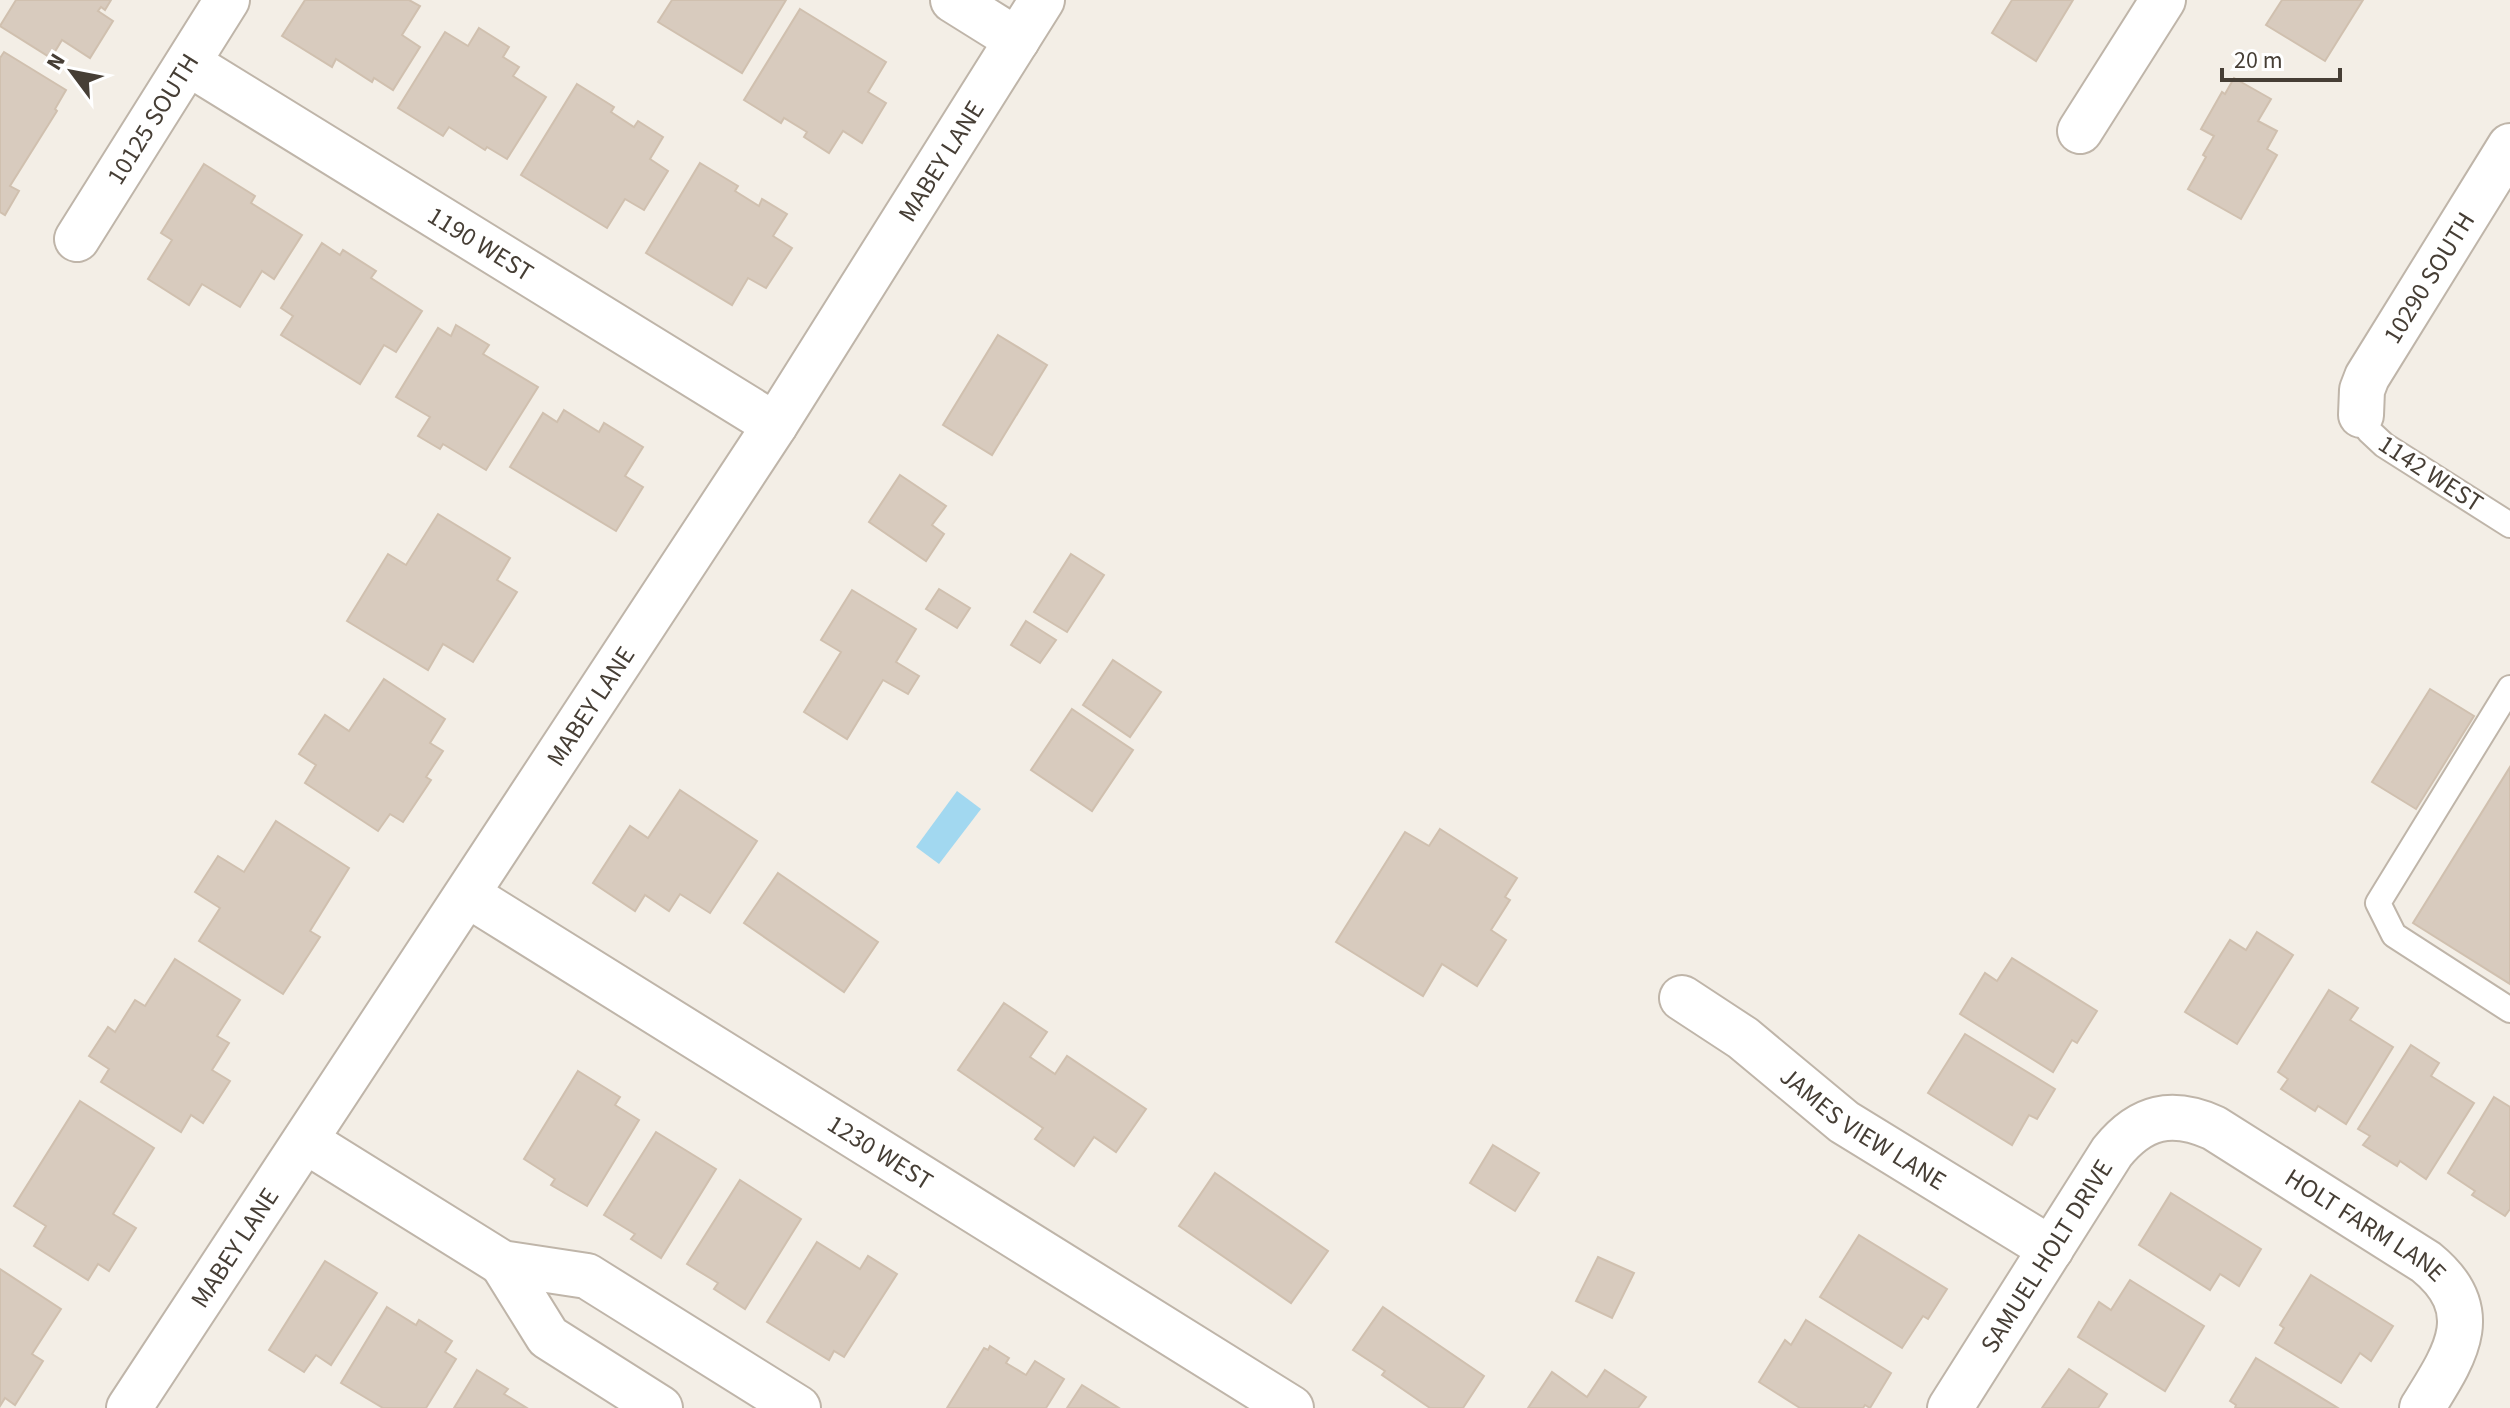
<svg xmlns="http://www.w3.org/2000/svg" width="2510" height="1408" font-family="'Source Sans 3',sans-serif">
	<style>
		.water { fill: #a2d8f0 }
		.building { fill: #d8cbbe; stroke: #d0c0af; stroke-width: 2 }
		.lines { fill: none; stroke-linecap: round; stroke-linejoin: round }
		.lane-casing { stroke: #bfb5a9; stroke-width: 28 }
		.street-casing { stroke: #bfb5a9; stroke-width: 48 }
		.lane { stroke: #fff; stroke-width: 24 }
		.street { stroke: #fff; stroke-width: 44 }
		.labels { text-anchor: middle; stroke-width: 6; stroke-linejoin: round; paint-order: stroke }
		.street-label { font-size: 26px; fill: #463e35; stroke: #fff }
	</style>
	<rect width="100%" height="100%" fill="#f3eee6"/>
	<!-- water -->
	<polygon class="water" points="957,791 981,809 939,864 916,847"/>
	<!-- building -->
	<g class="building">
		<polygon points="16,0 111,0 105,10 101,7 98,11 113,21 90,58 62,40 51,58 0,26"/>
		<polygon points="305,0 409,0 420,6 402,35 420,47 393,90 374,78 372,82 336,59 332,67 282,36"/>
		<polygon points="672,0 786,0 742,73 658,22"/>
		<polygon points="2012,0 2073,0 2036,61 1992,33"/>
		<polygon points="2282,0 2363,0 2325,61 2266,25"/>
		<polygon points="800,9 886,62 868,92 886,103 862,143 843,131 829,153 804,137 807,132 784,118 781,123 744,100"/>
		<polygon points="479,28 509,47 503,57 519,67 513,76 546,97 507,159 487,147 485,150 449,127 443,136 398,108 445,32 468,46"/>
		<polygon points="4,52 66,90 55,109 57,111 10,186 19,191 5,215 0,212 0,58"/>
		<polygon points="2234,78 2271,99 2258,121 2277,131 2267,149 2277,155 2241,219 2188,189 2206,157 2203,155 2214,136 2201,129 2222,92 2225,94"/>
		<polygon points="577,84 614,107 611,112 634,127 638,121 663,137 650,159 668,171 644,210 625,199 607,228 521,175"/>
		<polygon points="700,163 738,186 735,191 759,206 762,199 787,214 773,236 792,248 766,288 748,278 732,305 646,253"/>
		<polygon points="204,164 255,196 251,203 302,235 274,279 262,271 240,307 202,284 189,305 148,279 172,240 161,233"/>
		<polygon points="322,243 340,255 343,250 376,271 371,278 422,311 396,352 384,345 360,384 281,335 293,316 281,308"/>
		<polygon points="456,325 489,345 483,354 538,387 486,470 443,444 440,449 418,436 430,417 396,397 438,328 451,336"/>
		<polygon points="998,335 1047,365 992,455 943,425"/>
		<polygon points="564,410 599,432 604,423 643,447 625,476 643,487 616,531 510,467 543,413 557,422"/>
		<polygon points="900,475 946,506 932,525 944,534 926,561 869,522"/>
		<polygon points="438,514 510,558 497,580 517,592 473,662 443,644 428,670 347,621 388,554 406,565"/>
		<polygon points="1071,554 1104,575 1067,632 1034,612"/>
		<polygon points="939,589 970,608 957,628 926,609"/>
		<polygon points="852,590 916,629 896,662 919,676 908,694 883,680 847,739 804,712 841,652 821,640"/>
		<polygon points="1026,621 1056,640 1040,663 1011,645"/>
		<polygon points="1113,660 1161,692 1130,737 1083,705"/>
		<polygon points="384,679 445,719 430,743 443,751 426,777 431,780 403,822 390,814 378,831 305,783 316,765 299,754 325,715 349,731"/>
		<polygon points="2430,689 2474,716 2416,809 2372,782"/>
		<polygon points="1072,709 1133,750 1092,811 1031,770"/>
		<polygon points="2510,767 2510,984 2413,923"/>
		<polygon points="680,790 757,841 710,913 680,894 669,911 645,895 635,911 593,883 630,826 648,838"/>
		<polygon points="276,821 349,868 310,931 320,937 283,994 199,941 220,908 195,892 218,856 244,872"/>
		<polygon points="1440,829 1517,878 1505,897 1510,900 1491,930 1506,940 1477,986 1442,964 1423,996 1336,942 1405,832 1429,846"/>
		<polygon points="778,873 878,942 844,992 744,923"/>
		<polygon points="2257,932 2293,955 2237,1044 2185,1012 2230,940 2246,950"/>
		<polygon points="2012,958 2097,1011 2077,1043 2072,1040 2053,1072 1960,1014 1985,973 1997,981"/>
		<polygon points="175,959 240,1000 217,1036 229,1043 212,1070 230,1081 203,1123 191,1115 181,1132 101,1082 109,1069 89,1056 108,1027 115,1032 135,1000 145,1006"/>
		<polygon points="2329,990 2358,1008 2350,1020 2393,1047 2346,1124 2318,1106 2315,1111 2281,1089 2288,1079 2278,1072"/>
		<polygon points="1004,1003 1047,1032 1030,1057 1055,1074 1067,1056 1146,1109 1116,1152 1094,1137 1074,1166 1035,1139 1043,1128 958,1070"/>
		<polygon points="1965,1034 2055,1089 2037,1119 2029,1115 2012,1145 1928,1093"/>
		<polygon points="2411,1045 2439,1063 2431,1076 2474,1103 2426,1179 2400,1161 2397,1166 2363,1145 2370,1136 2358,1129"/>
		<polygon points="578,1071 620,1097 615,1105 639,1120 587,1206 551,1185 555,1179 524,1159"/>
		<polygon points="2494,1097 2510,1107 2510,1209 2505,1216 2472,1195 2475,1191 2448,1173"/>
		<polygon points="80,1101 154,1148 113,1214 136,1228 109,1271 98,1264 88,1280 34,1246 46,1226 14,1206"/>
		<polygon points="656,1132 716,1169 661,1258 631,1239 635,1234 604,1215"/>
		<polygon points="1493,1145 1539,1173 1515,1211 1470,1183"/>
		<polygon points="1215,1173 1328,1251 1291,1303 1179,1226"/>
		<polygon points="740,1180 801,1219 745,1309 714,1289 718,1283 687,1264"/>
		<polygon points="2171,1193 2261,1249 2239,1286 2220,1274 2210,1290 2139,1245"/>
		<polygon points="1859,1235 1947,1289 1928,1319 1923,1316 1902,1348 1820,1297"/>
		<polygon points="817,1242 860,1269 868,1256 897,1274 844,1357 834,1351 829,1360 767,1322"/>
		<polygon points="1598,1257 1634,1273 1612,1318 1576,1301"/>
		<polygon points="325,1261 377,1293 331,1365 316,1355 304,1372 269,1350"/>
		<polygon points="0,1269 61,1309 32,1354 43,1361 15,1405 5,1398 0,1406"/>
		<polygon points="2311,1275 2393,1326 2371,1361 2360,1353 2341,1383 2275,1343 2284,1328 2280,1325"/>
		<polygon points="2130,1280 2204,1326 2165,1391 2078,1337 2099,1302 2111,1310"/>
		<polygon points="387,1307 416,1325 419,1320 452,1341 445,1352 456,1359 426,1408 383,1408 341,1383"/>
		<polygon points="1383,1307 1484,1376 1463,1408 1430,1408 1382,1375 1385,1371 1353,1350"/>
		<polygon points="1806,1320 1891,1373 1870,1408 1865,1405 1863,1408 1800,1408 1759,1382 1785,1340 1791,1345"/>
		<polygon points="990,1346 1009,1358 1006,1363 1026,1375 1035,1361 1064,1379 1046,1408 947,1408 984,1348 988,1350"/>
		<polygon points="2256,1358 2338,1408 2235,1408 2236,1405 2230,1401"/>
		<polygon points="2069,1369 2107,1394 2098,1408 2042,1408"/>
		<polygon points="477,1370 508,1389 504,1394 527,1408 454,1408"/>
		<polygon points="1605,1370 1646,1397 1638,1408 1528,1408 1552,1372 1587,1397"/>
		<polygon points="1082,1385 1119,1408 1067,1408"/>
	</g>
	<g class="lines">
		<defs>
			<g id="lane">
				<polyline points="2361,415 2369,431 2384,445 2510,525"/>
				<polyline points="2510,688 2378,903 2394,935 2510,1010"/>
			</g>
			<g id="street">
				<polyline points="953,0 1017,40"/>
				<path id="s1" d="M 188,63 L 775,425"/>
				<polyline points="2080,131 2163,0"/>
				<path id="s2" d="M 77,239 L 227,0"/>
				<path id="s3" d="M 2361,415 L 2362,390 L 2367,377 L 2510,146"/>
				<path id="s4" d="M 468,895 L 1291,1408"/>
				<path id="s5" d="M 1682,998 L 1743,1038 L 1844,1122 L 2051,1249"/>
				<polyline points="306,1141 502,1263 587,1276 798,1408"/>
				<polyline points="502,1263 548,1337 660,1408"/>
				<path id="s6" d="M 129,1408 L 775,425 L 1042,0"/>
				<path id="s7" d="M 1950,1408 L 2112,1152 C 2141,1116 2172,1109 2214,1128 L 2426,1262 C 2486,1311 2455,1355 2422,1408"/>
			</g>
		</defs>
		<!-- lane casing -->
		<use href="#lane" class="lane-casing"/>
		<!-- street casing -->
		<use href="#street" class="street-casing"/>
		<!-- lane -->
		<use href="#lane" class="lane"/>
		<!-- street -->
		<use href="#street" class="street"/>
	</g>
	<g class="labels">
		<!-- street labels -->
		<g class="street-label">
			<text dy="9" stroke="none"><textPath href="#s2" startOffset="142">10125 SOUTH</textPath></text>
			<text dy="9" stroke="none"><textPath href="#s6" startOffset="1488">MABEY LANE</textPath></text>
			<text dy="9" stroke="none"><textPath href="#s1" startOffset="344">1190 WEST</textPath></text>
			<text dy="9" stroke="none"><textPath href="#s3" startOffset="156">10290 SOUTH</textPath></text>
			<text transform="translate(2431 473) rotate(33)" y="9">1142 WEST</text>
			<text dy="9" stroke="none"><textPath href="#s6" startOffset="840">MABEY LANE</textPath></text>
			<text dy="9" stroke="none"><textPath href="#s5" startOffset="224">JAMES VIEW LANE</textPath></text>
			<text dy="9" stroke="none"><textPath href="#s4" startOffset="486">1230 WEST</textPath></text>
			<text dy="9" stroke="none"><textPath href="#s7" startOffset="598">HOLT FARM LANE</textPath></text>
			<text dy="9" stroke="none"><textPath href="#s6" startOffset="192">MABEY LANE</textPath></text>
			<text dy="9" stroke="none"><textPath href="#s7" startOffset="180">SAMUEL HOLT DRIVE</textPath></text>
		</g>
	</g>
	<!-- north arrow -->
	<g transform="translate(72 72) rotate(302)" stroke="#ffffff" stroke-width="6" paint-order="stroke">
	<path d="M0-6L14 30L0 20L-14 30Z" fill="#463e35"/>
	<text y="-12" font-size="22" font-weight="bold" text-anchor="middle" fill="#463e35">N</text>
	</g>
	<!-- scale -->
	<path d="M2222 68v12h118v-12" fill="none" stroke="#463e35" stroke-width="4"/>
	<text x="2234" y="68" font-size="24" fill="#463e35" stroke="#ffffff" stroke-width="6" paint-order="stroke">20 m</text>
</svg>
